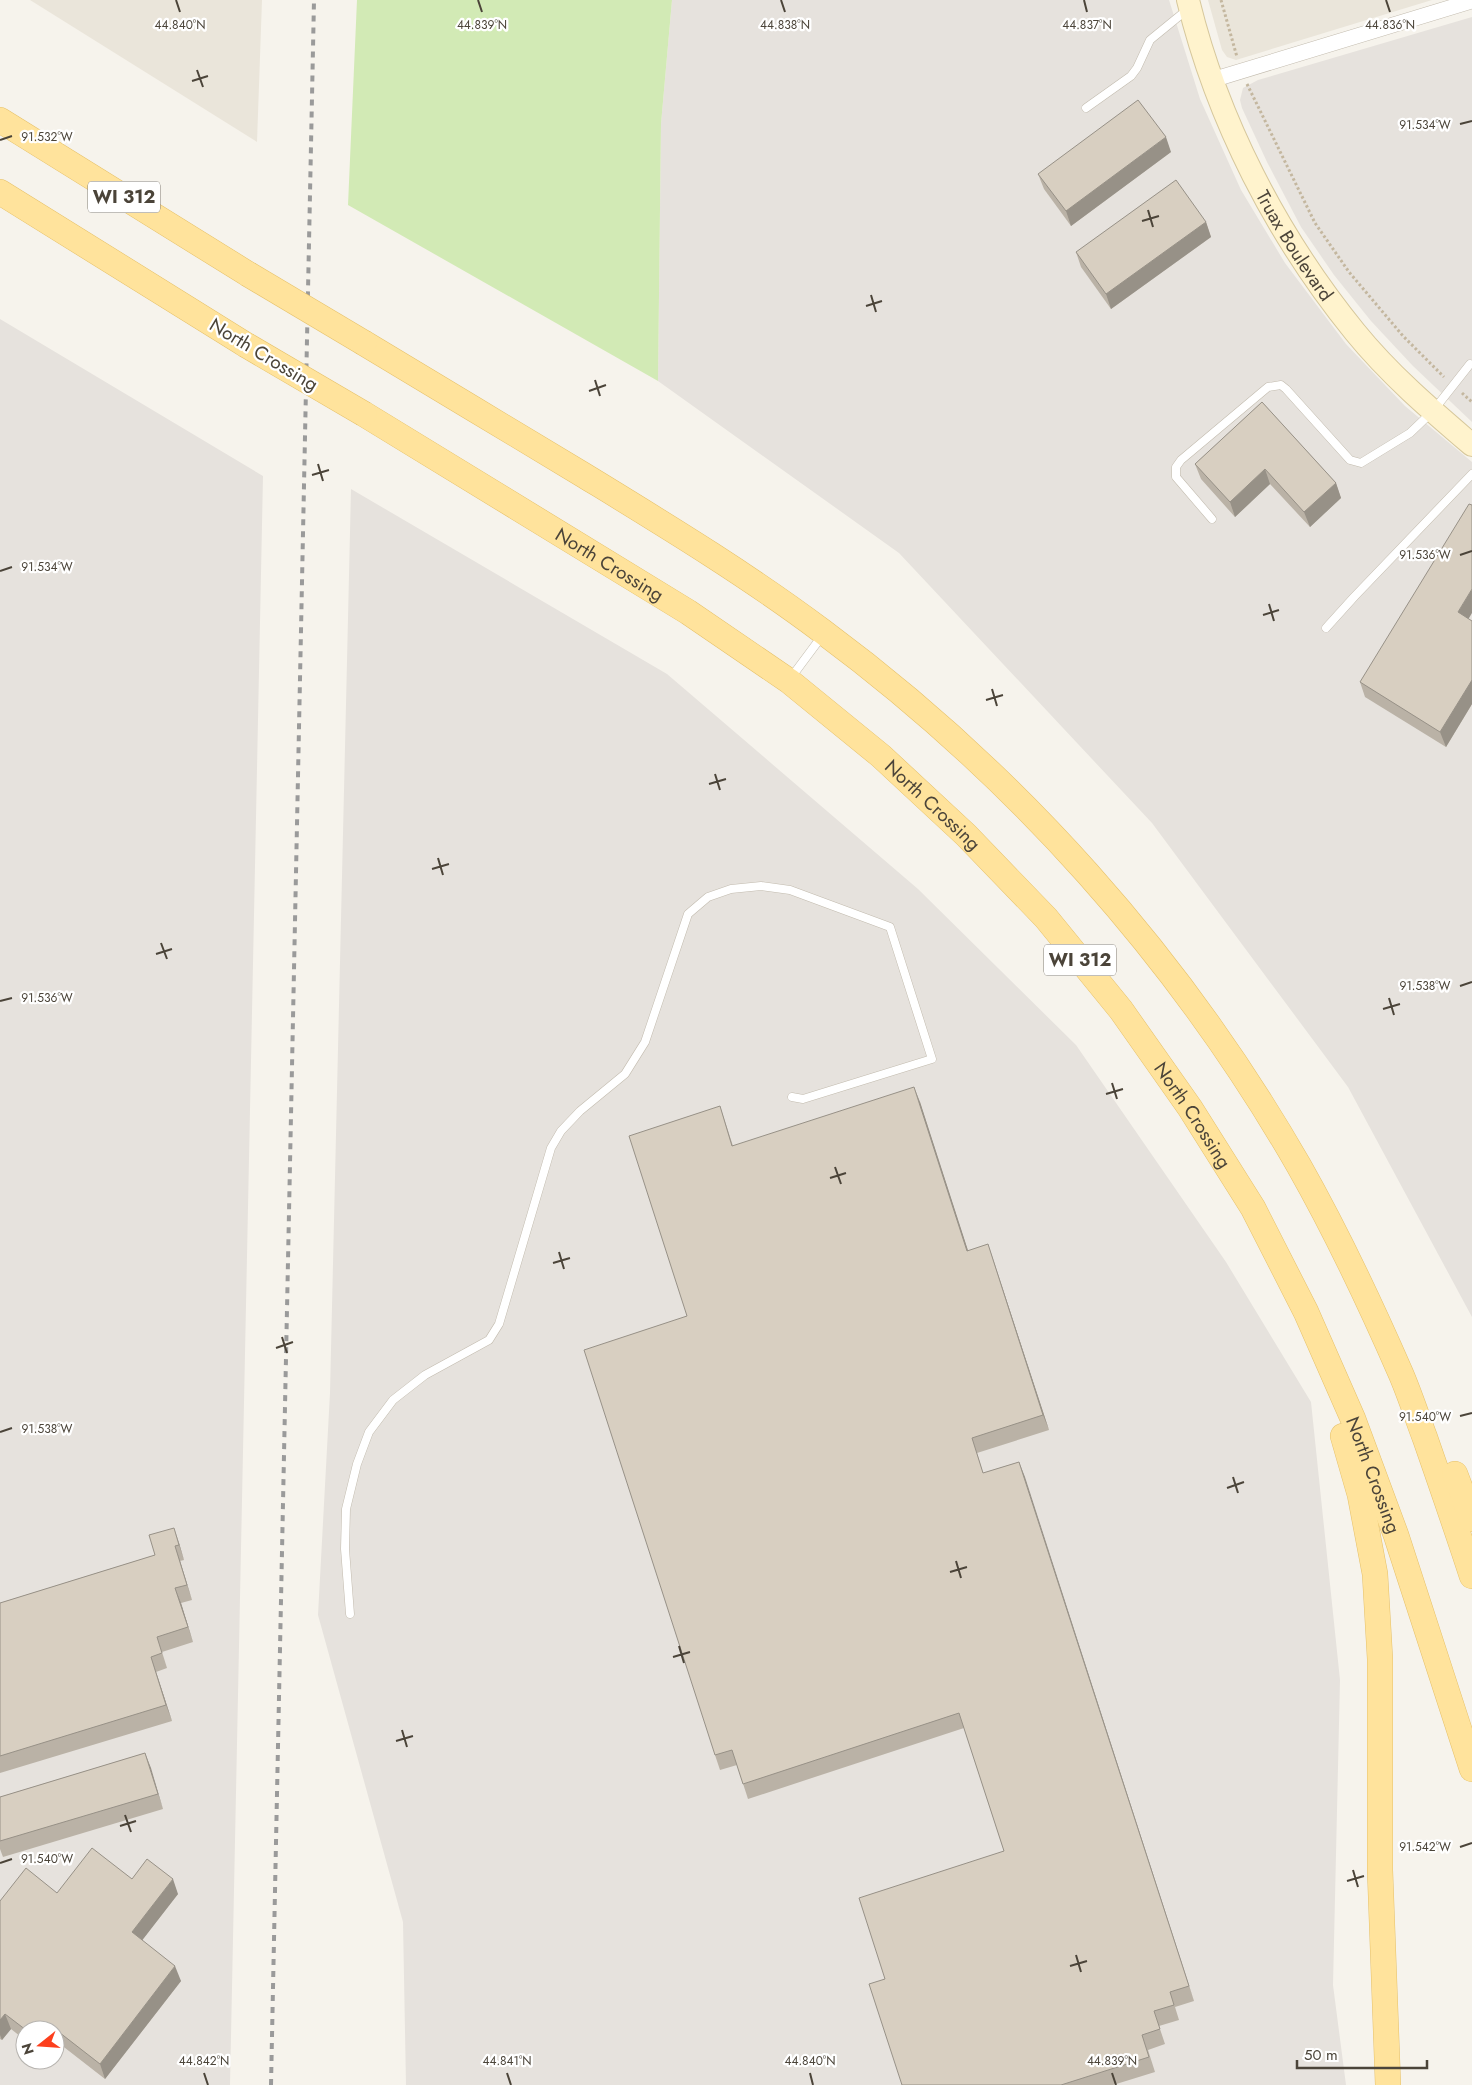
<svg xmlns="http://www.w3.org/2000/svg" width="1472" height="2085" font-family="Jost,sans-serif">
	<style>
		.residential { fill: #eae5da }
		.industrial { fill: #e6e2dd; fill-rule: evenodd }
		.green { fill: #d2eab5 }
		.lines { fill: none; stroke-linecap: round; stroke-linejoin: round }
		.lane-casing { stroke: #c2bbae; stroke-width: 9 }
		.street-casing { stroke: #c2bbae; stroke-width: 16 }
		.secondary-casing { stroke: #d6c79b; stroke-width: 24 }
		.primary-casing { stroke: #e6c16a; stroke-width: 26 }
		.path { stroke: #c4b79f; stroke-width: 3; stroke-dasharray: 2.5 2.5; stroke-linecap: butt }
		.lane { stroke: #fff; stroke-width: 8 }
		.street { stroke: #fff; stroke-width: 15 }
		.secondary { stroke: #fff3cd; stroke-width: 22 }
		.primary { stroke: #ffe39c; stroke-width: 25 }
		.rail { stroke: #9a9a9a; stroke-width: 4; stroke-dasharray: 6 6; stroke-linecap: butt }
		.primary-bridge-casing { stroke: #e6c16a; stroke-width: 26; stroke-linecap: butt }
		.primary-bridge { stroke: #ffe39c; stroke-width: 25 }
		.wall { fill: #bab2a6 }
		.shaded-wall { fill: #979187 }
		.building { fill: #d8cfc1; stroke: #979187 }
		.ticks { fill: none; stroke: #4b4439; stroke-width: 2 }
		.labels { text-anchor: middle; stroke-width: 4.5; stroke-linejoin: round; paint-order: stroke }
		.shield { fill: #fff; stroke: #817c74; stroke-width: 1 }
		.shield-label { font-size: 18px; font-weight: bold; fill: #4b4439 }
		.street-label { font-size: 19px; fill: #4b4439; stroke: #fff }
		.ticks-label { font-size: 12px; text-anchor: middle; fill: #4b4439; stroke: #fff; stroke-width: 4.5; stroke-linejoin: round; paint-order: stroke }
	</style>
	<rect width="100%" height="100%" fill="#f6f3ec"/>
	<!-- residential -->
	<g class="residential">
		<polygon points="30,0 262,0 257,142 70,25"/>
		<polygon points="1208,0 1432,0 1236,60 1227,57 1222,50"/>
	</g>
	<!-- industrial -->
	<g class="industrial">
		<polygon points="672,0 1169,0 1200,99 1241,190 1285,263 1346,344 1405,406 1472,462 1472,1317 1348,1087 1152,823 899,553 658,381 661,124"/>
		<polygon points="1472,17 1472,422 1413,366 1371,321 1334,275 1301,227 1267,162 1242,108 1240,100 1243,88 1258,80"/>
		<path d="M 0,319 L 263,476 L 230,2085 L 0,2085 ZM 25,2030 L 55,2030 L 55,2060 L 25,2060 Z"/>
		<polygon points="351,489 667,674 918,889 1076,1045 1226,1262 1311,1402 1340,1680 1333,1985 1346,2085 406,2085 403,1922 318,1615 330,1393"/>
	</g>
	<!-- green -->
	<polygon class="green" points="357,0 672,0 661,124 658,381 348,205"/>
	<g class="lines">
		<defs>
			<g id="lane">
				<polyline points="1086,108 1131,76 1137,68 1150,40 1188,9"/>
				<polyline points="1212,519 1176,477 1176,467 1181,460 1268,387 1281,385 1286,389 1350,460 1361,463 1410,433 1433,411 1470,364"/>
				<polyline points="1326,628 1354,597 1472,474"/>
				<polyline points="790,679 822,636"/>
				<polyline points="350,1614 345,1549 346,1509 357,1464 369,1432 393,1400 425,1375 489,1340 499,1324 551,1148 561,1131 580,1111 625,1074 645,1042 688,914 708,897 731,889 761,886 790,890 890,927 932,1059 803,1099 792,1097"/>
			</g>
			<polyline id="street" points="1212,80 1472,1"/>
			<g id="secondary">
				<path id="s1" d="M 1188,0 C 1217,120 1277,236 1355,332 C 1389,374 1431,410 1472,445"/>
			</g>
			<g id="primary">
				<polyline points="0,120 248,274"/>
				<polyline points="0,192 246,345"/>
				<path d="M 364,343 C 438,387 511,432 585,476 C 665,525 746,574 822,631 C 1015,774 1179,957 1299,1166 C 1337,1233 1370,1303 1401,1374 C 1410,1395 1417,1417 1425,1438 C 1441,1484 1457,1530 1472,1576"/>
				<path id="s2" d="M 364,414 L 688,612 L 789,681 L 881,756 L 966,835 L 1046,918 L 1121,1010 L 1190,1108 L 1253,1208 L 1306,1312 L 1353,1419 L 1396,1535 L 1472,1769"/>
				<polyline points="1343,1436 1360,1495 1375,1574 1380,1659 1380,1870 1388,2085"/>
				<polyline points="1455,1474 1472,1519"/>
			</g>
		</defs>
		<!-- lane casing -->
		<use href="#lane" class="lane-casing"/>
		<!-- street casing -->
		<use href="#street" class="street-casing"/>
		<!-- secondary casing -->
		<use href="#secondary" class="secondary-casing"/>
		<!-- primary casing -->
		<use href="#primary" class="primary-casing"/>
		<!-- path -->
		<g class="path">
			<polyline points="1221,0 1237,57"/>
			<polyline points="1247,84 1315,223 1349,272 1403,336 1444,377"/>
			<polyline points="1462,393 1472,402"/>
		</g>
		<!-- lane -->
		<use href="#lane" class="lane"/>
		<!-- street -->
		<use href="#street" class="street"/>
		<!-- secondary -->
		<use href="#secondary" class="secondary"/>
		<!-- primary -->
		<use href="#primary" class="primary"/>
		<!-- rail -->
		<polyline class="rail" points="271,2085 314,0"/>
		<defs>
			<g id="primary-bridge">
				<polyline points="248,274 364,343"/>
				<polyline points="246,345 364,414"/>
			</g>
		</defs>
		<!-- primary-bridge casing -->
		<use href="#primary-bridge" class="primary-bridge-casing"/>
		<!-- primary-bridge -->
		<use href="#primary-bridge" class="primary-bridge"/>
	</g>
	<!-- wall -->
	<g class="wall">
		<polygon points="1171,152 1071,226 1044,189 1038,174"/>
		<polygon points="1206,222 1211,237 1111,309 1081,267 1076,252"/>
		<polygon points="1262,402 1336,483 1341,498 1310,527 1270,484 1235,517 1201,479 1195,464"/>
		<polygon points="1468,619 1472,621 1472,704 1446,747 1365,697 1360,682"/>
		<polygon points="920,1102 968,1251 988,1244 1049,1430 977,1453 983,1473 1019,1462 1194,2001 1175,2007 1179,2020 1159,2026 1165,2044 1148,2050 1155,2072 1113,2085 902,2085 885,1979 1004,1851 964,1728 748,1799 737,1765 720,1770 715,1755 720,1106 733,1146"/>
		<polygon points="179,1543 184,1560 180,1561 192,1600 181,1603 193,1642 162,1652 167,1668 156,1672 172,1721 0,1773 0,1603 155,1555"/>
		<polygon points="145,1753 163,1809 3,1857 0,1849 0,1797"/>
		<polygon points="57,1893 178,1894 142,1940 181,1981 105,2079 60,2044 55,2030 25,2030 25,2040 11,2029 2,2040 0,2039 0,1901"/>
	</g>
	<!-- shaded-wall -->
	<g class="shaded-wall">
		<polygon points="1166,137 1171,152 1071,226 1066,211"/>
		<polygon points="1206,222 1211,237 1111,309 1106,294"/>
		<polygon points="1265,469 1270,484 1235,517 1230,502"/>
		<polygon points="1336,483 1341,498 1310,527 1304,512"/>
		<polygon points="1472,589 1472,613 1463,628 1458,612"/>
		<polygon points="1472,680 1472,704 1446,747 1440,732"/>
		<polygon points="914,1087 920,1102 973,1266 967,1251"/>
		<polygon points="988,1244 993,1259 1049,1430 1043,1415"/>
		<polygon points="1019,1462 1025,1477 1194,2001 1189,1986"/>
		<polygon points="174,1528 179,1543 184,1560 179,1545"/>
		<polygon points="175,1546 180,1561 192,1600 187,1585"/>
		<polygon points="175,1588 181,1603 193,1642"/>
		<polygon points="151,1657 156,1672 172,1721 166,1705"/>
		<polygon points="145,1753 151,1768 163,1809 158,1794"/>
		<polygon points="173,1879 178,1894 137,1947 132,1932"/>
		<polygon points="175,1966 181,1981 105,2079 100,2064"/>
		<polygon points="5,2014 11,2029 2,2040 0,2035 0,2020"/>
		<polygon points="55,2029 60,2044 55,2051"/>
	</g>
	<!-- building -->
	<g class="building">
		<polygon points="1138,100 1166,137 1066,211 1038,174"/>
		<polygon points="1176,180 1206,222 1106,294 1076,252"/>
		<polygon points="1262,402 1336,483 1304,512 1265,469 1230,502 1195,464"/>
		<polygon points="1469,504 1472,505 1472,589 1458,612 1472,621 1472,680 1440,732 1360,682"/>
		<polygon points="914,1087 967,1251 988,1244 1043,1415 972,1438 983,1473 1019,1462 1189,1986 1170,1992 1174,2005 1154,2011 1160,2029 1142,2035 1149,2057 1061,2085 902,2085 869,1984 885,1979 859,1898 1004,1851 959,1713 743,1784 732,1750 715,1755 584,1350 687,1316 629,1136 720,1106 732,1146"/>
		<polygon points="174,1528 179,1545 175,1546 187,1585 175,1588 188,1627 157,1637 162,1653 151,1657 166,1705 0,1756 0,1603 155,1555 149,1535"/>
		<polygon points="145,1753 158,1794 0,1841 0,1797"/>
		<polygon points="92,1848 132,1879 147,1859 173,1879 132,1932 175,1966 100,2064 55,2029 26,2030 5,2014 0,2020 0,1901 26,1868 57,1893"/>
	</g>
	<!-- ticks -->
	<path class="ticks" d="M 176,0 L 180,12M 478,0 L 482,12M 781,0 L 785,12M 1084,0 L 1087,12M 1386,0 L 1390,12M 197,70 L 203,87M 192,81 L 208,76M 1460,124 L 1472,121M 0,140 L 12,136M 1148,210 L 1153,227M 1142,221 L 1159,216M 871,295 L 876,312M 866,306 L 882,301M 595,380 L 600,396M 589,391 L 606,385M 318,464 L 323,481M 312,475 L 329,470M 1460,555 L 1472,551M 0,571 L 12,567M 1269,604 L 1274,621M 1263,615 L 1279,610M 992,689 L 997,706M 986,700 L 1003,695M 715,774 L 720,790M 709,784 L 726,779M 438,858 L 443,875M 432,869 L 449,864M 161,943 L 167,959M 156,954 L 172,949M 1460,986 L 1472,982M 1389,998 L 1394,1015M 0,1001 L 12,998M 1383,1009 L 1400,1004M 1112,1083 L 1117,1099M 1106,1094 L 1123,1089M 835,1167 L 841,1184M 830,1178 L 846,1173M 559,1252 L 564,1269M 553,1263 L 570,1258M 282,1337 L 287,1353M 276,1348 L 293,1342M 1460,1416 L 1472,1413M 0,1432 L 12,1428M 1233,1477 L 1238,1493M 1227,1488 L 1244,1482M 956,1561 L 961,1578M 950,1572 L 967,1567M 679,1646 L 684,1663M 673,1657 L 690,1652M 402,1730 L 407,1747M 396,1741 L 413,1736M 125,1815 L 131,1832M 120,1826 L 136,1821M 1460,1847 L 1472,1843M 0,1863 L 12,1859M 1353,1870 L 1358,1887M 1347,1881 L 1364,1876M 1076,1955 L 1081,1972M 1070,1966 L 1087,1961M 204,2073 L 208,2085M 507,2073 L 511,2085M 810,2073 L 813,2085M 1112,2073 L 1116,2085"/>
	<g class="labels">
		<!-- shield labels -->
		<g class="shield">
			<rect x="88" y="181.5" width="72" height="31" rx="4"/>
			<rect x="1044" y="944.5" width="72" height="31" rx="4"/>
		</g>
		<g class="shield-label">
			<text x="124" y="203">WI 312</text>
			<text x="1080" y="966">WI 312</text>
		</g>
		<!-- street labels -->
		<g class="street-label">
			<text dy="7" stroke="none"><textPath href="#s1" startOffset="269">Truax Boulevard</textPath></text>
			<text transform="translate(264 354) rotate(31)" y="7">North Crossing</text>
			<text dy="7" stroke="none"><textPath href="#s2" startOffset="288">North Crossing</textPath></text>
			<text dy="7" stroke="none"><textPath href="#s2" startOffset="692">North Crossing</textPath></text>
			<text dy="7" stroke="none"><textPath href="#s2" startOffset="1098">North Crossing</textPath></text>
			<text dy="7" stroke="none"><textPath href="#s2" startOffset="1502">North Crossing</textPath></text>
		</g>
	</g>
	<g class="ticks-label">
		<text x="180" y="29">44.840°N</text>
		<text x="482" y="29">44.839°N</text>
		<text x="785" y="29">44.838°N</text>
		<text x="1087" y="29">44.837°N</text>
		<text x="1390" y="29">44.836°N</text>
		<text x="1425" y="129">91.534°W</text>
		<text x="47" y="141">91.532°W</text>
		<text x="1425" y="559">91.536°W</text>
		<text x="47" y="571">91.534°W</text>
		<text x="1425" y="990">91.538°W</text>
		<text x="47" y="1002">91.536°W</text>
		<text x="1425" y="1421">91.540°W</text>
		<text x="47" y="1433">91.538°W</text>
		<text x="1425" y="1851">91.542°W</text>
		<text x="47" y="1863">91.540°W</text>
		<text x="204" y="2065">44.842°N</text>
		<text x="507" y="2065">44.841°N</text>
		<text x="810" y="2065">44.840°N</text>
		<text x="1112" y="2065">44.839°N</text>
	</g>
	<!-- north arrow -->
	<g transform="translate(40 2045) rotate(253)"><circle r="24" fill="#ffffff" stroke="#b7b4b0"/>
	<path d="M0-4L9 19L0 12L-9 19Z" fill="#fc3f1d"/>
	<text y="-8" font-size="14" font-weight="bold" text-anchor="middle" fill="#4b4439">N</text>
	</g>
	<!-- scale -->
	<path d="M1297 2060v8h130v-8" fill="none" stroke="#4b4439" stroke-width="2.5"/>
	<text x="1304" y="2060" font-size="15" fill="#4b4439" stroke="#ffffff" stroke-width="4" paint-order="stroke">50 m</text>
</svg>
